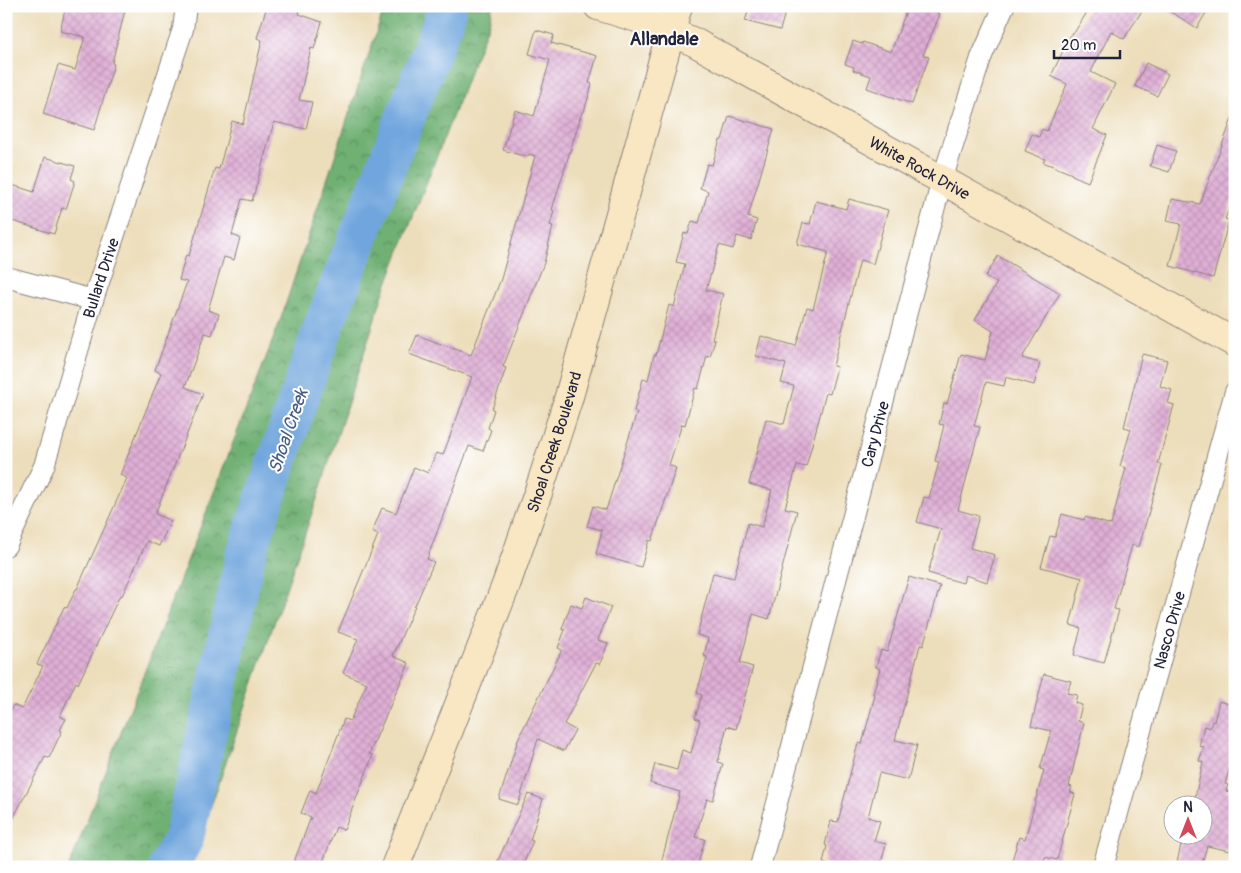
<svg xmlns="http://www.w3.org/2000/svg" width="1241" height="873" font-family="Pangolin,sans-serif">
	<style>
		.forest { fill: url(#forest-crowns); stroke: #486957 }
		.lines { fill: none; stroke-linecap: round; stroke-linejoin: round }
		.river { stroke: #6fa5dd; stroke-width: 40 }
		.building { fill: url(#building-cross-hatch) }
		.street-casing { stroke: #88807b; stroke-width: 22 }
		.secondary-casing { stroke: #88807b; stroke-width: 30 }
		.street { stroke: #fff; stroke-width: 20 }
		.secondary { stroke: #f9e7c3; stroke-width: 28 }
		.labels { text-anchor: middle; stroke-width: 4; stroke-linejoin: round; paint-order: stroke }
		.street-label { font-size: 16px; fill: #22223b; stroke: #fff }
		.neighbourhood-label { font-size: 18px; font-weight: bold; fill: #22223b; stroke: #fff }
		.water-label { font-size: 18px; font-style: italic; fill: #455d84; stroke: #fff }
	</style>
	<defs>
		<pattern id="forest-crowns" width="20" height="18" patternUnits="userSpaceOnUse" patternTransform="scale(1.25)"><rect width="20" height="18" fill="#6fb073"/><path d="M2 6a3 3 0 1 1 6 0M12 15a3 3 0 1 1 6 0" fill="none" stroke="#5b8f60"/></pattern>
		<pattern id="building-cross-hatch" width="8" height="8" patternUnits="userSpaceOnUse" patternTransform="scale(1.25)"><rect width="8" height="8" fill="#dfafd5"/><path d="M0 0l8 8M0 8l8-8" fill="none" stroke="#bf96b8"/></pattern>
	</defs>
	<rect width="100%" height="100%" fill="#fff"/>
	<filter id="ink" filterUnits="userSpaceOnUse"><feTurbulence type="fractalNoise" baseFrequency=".02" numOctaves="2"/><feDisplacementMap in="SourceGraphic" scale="10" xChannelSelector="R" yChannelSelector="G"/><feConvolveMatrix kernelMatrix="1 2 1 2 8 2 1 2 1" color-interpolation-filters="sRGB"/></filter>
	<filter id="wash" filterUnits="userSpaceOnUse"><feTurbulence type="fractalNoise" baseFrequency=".0096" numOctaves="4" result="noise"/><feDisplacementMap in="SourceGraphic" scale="20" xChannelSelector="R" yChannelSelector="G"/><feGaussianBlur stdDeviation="1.12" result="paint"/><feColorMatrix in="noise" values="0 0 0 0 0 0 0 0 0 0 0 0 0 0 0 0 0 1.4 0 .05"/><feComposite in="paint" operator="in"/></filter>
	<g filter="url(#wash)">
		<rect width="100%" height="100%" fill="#eddebb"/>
		<!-- forest -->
		<polygon class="forest" points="385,6 492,7 489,23 384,291 319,493 190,867 69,867 279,324"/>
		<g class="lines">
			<!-- river -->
			<polyline class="river" points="168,867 184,838 246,554 321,333 446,14 446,6"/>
		</g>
		<g id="blocks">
			<!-- building -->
			<g class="building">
				<polygon points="66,6 126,6 112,63 114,64 94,130 43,114 58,65 75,70 85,37 60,31"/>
				<polygon points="267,6 301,6 299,14 322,22 314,49 311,48 299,100 312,102 306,129 274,122 252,201 242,199 232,235 240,238 234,260 224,257 208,310 219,314 212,335 205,333 185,387 203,394 155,514 171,521 159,546 147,541 122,596 120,595 78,684 76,682 60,716 66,719 60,730 62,731 49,758 45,757 6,832 6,720 13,705 22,709 43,666 37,664 64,607 67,608 76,589 77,589 127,478 120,475 161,373 155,370 187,282 179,280 186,255 189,256 215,168 219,169 232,121 243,124 262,40 257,38"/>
				<polygon points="750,6 787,6 780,30 745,21"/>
				<polygon points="908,6 940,6 937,13 940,14 923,55 929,57 912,104 867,88 871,76 853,70 854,67 845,64 853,41 862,44 863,42 891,52"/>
				<polygon points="1091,6 1145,6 1124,39 1111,31 1091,72 1115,84 1093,129 1107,135 1088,182 1072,175 1072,174 1043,162 1045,159 1025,151 1032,134 1039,137 1042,129 1047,131 1067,84 1051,76 1072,32 1074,33"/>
				<polygon points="1161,6 1210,6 1197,28"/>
				<polygon points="536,30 554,35 551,43 597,56 589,83 592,84 584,112 582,112 552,210 554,211 550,225 553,226 544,263 503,367 506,368 492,409 494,410 488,428 491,430 483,451 469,446 427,559 434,562 393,656 409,663 369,754 373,755 344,830 336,827 321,867 292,867 311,817 301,813 310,790 316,793 344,719 350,721 367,683 343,673 358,639 338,632 378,535 372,532 382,508 396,513 414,467 428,473 436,453 443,455 472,377 409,354 417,335 471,355 501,279 535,156 529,154 527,157 503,150 515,110 534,116 550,60 529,54"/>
				<polygon points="1146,63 1168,74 1157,96 1135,86"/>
				<polygon points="729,116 774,129 748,217 757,220 751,240 737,236 733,249 719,245 706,290 723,294 712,339 715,340 710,357 707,356 698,389 695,388 685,425 682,424 669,465 676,468 652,541 649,540 641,567 596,554 602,530 587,526 593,506 606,510 637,412 634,411 643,379 648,380 654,355 656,355 669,305 674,307 685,264 676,262 684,233 688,234 692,221 699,223 708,191 700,188 707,164 712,165 720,140 722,140"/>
				<polygon points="1233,116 1235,116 1235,194 1225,219 1229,220 1213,278 1170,266 1181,224 1167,221 1172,199 1200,204"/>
				<polygon points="1157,145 1176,151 1169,172 1150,166"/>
				<polygon points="45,157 75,166 71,179 75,181 66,209 62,208 54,234 6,219 6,183 34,192"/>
				<polygon points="849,199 888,210 873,264 860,260 833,366 837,367 830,394 826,393 806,467 797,465 785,508 797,511 769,619 753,614 740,663 753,667 736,729 727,726 718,762 723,764 713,800 707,799 695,837 705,839 697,867 660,867 680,792 650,783 655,764 677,770 682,750 691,753 700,720 695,718 702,695 697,693 707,657 704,656 708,638 697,635 713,573 734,578 748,523 762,527 772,490 749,484 766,419 784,424 794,386 781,383 786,364 756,356 761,336 796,346 807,307 813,309 828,252 797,244 803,223 810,224 816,201 846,209"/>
				<polygon points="998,256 1060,293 1022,358 1040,363 1034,385 1006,377 1004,386 986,382 974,426 980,427 958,510 979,516 970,548 995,555 987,582 965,575 963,583 928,573 941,529 917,522 924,497 929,498 939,462 935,461 944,425 939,424 944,403 947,404 961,354 985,360 993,331 975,320 997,283 985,277"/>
				<polygon points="1142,354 1167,360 1160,386 1172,390 1168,403 1174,405 1158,464 1162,465 1139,547 1132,545 1114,609 1119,610 1104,663 1074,655 1081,628 1070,625 1082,578 1041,567 1050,536 1055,537 1062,514 1084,520 1085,517 1111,525 1126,468 1120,466 1131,429 1124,427"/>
				<polygon points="909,577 940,586 923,646 920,645 895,740 917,745 908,780 879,773 868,817 880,821 874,841 886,844 880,867 836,867 823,863 827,846 825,845 831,821 838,822 858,743 862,744 875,695 873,694 880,669 876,667 881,650 887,652"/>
				<polygon points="586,597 611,607 598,640 608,643 600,664 596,663 564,724 575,730 564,751 538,739 518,805 499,799 519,737 562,650 558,648 565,630 562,629 571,604 582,608"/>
				<polygon points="1044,674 1071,681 1067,693 1077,695 1075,703 1082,705 1078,721 1084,723 1069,786 1072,787 1070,792 1075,794 1057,860 1045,857 1042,867 1010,867 1019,837 1025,839 1044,770 1040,769 1051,731 1031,726"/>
				<polygon points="1219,701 1235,706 1235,749 1225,784 1228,785 1226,791 1235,793 1235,852 1207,846 1201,867 1176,867 1183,836 1204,836 1204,806 1193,806 1203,762 1199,761 1204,747 1199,746 1204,726 1210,728 1212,721 1214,722"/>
				<polygon points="528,794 543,799 530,840 533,841 522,867 495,867"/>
			</g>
		</g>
	</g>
	<g filter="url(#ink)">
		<use href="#blocks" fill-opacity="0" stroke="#88807b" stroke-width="1"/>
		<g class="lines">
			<defs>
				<g id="street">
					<polyline points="6,277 93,300"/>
					<path id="s1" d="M 6,546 L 44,466 L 93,300 L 183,29 L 186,6"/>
					<path id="s2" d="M 760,867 L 942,180 L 981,58 L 1004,6"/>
					<path id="s3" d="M 1103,867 L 1235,392"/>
				</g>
				<g id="secondary">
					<path id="s4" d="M 598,6 L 637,18 L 694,42 L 1235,343"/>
					<path id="s5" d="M 395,867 L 506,585 L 539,490 L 568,400 L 678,6"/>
				</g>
			</defs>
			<!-- street casing -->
			<use href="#street" class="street-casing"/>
			<!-- secondary casing -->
			<use href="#secondary" class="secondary-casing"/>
			<!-- street -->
			<use href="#street" class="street"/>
			<!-- secondary -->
			<use href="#secondary" class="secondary"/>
		</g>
	</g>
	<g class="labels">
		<!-- street labels -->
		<g class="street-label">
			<text dy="6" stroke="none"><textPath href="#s4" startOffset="361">White Rock Drive</textPath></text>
			<text dy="6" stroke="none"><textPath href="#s1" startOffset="285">Bullard Drive</textPath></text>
			<text dy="6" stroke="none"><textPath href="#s2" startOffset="448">Cary Drive</textPath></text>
			<text dy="6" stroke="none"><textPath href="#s5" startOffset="454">Shoal Creek Boulevard</textPath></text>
			<text dy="6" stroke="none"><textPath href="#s3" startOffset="246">Nasco Drive</textPath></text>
		</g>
		<!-- neighbourhood labels -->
		<g class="neighbourhood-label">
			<text x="664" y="45">Allandale</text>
		</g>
		<!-- water labels -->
		<g class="water-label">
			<text transform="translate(288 431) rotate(-71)" y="6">Shoal Creek</text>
		</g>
	</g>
	<!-- margin -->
	<rect width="1241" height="873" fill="none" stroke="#fff" stroke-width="25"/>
	<!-- north arrow -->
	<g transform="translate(1188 820)"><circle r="24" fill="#ffffff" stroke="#a7a7b1"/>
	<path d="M0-4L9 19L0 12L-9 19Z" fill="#d1495b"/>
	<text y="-8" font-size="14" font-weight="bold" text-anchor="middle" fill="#22223b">N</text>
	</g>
	<!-- scale -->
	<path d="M1054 50v8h66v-8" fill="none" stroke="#22223b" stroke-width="2.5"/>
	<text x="1061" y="50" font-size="15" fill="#22223b" stroke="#ffffff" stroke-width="4" paint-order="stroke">20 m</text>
</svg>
